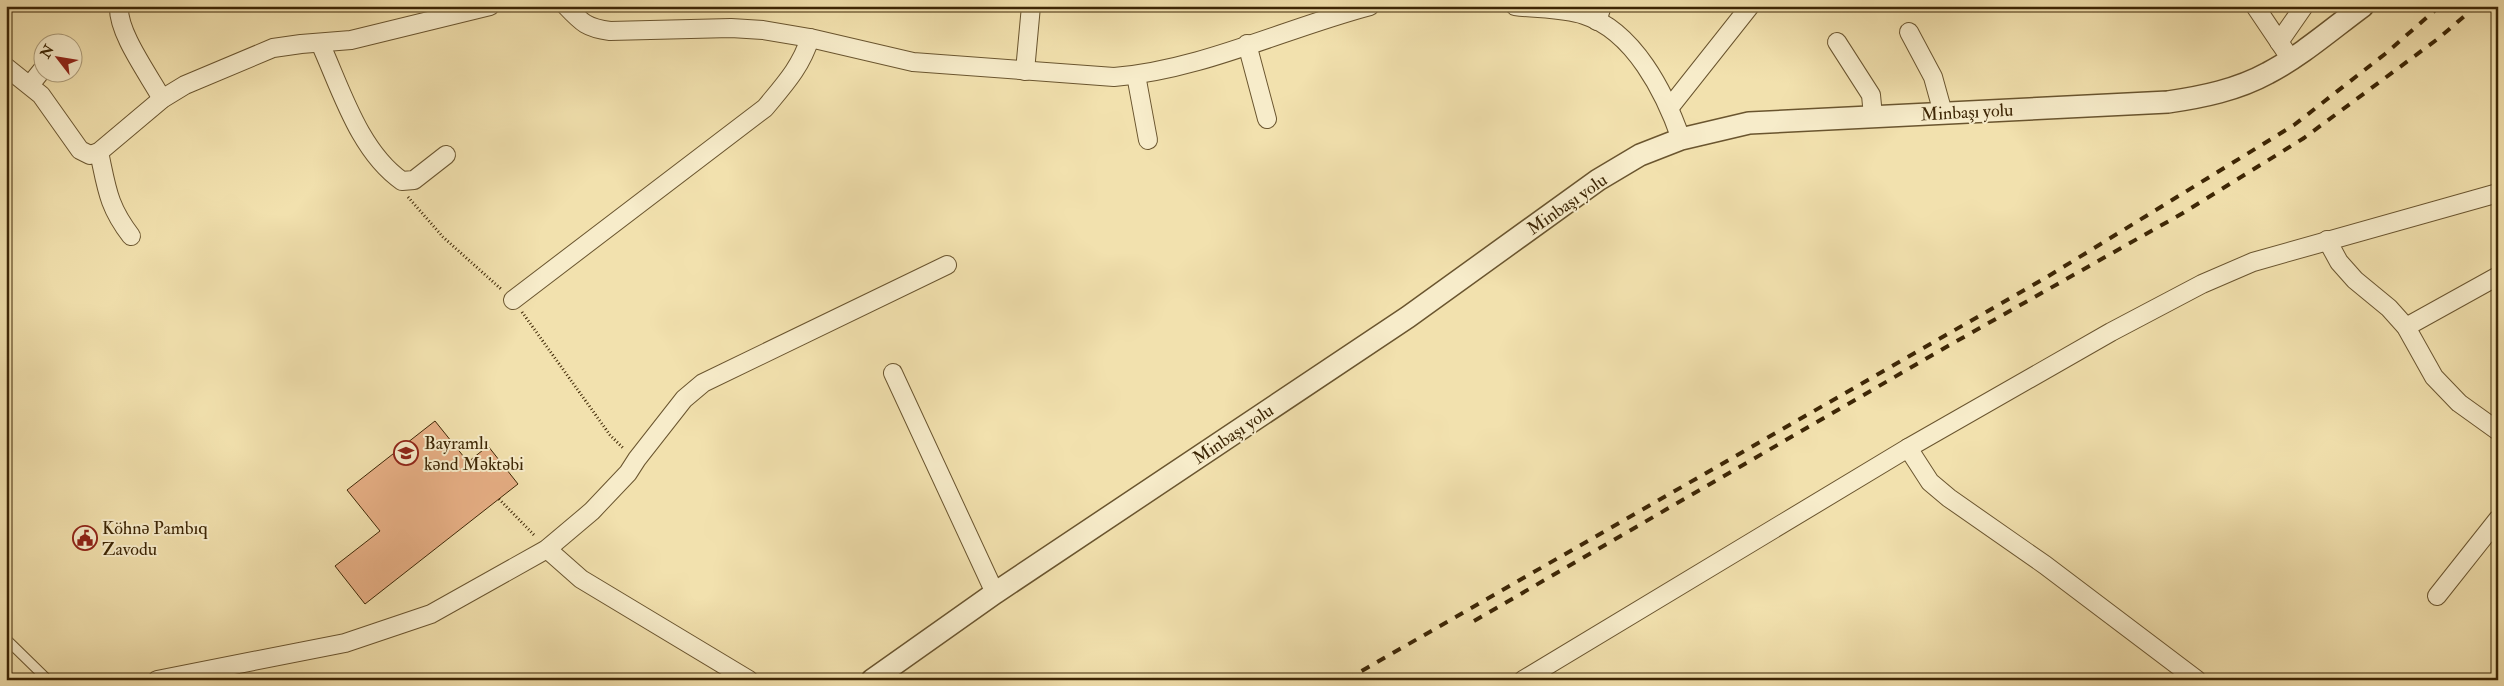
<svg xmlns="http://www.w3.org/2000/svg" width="2504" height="686" font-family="'IM FELL Double Pica',serif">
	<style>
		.building { fill: #e7af85; stroke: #3d2605 }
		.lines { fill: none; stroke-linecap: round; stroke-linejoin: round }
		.service-casing { stroke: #6a552f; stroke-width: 11 }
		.minor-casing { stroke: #6a552f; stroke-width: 20 }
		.tertiary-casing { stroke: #6a552f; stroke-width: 24 }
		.path { stroke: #3d2605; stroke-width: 3; stroke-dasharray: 1 2.5; stroke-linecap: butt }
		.service { stroke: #f7ecca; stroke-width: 9 }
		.minor { stroke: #f7ecca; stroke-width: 18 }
		.tertiary { stroke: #f7ecca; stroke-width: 21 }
		.rail { stroke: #3d2605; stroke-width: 4; stroke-dasharray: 9 9; stroke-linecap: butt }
		.labels { text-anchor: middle; stroke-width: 4; stroke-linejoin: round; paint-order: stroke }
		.street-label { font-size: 18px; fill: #3d2605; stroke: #f7ecca }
		.poi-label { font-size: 18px; fill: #3d2605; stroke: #f7ecca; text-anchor: start }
	</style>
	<rect width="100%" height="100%" fill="#f2e1ae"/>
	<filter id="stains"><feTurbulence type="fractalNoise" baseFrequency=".004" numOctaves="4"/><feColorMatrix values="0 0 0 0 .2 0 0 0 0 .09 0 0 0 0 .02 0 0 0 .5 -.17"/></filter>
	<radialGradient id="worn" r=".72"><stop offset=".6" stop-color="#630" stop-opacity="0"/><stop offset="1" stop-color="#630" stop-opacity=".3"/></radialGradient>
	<!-- building -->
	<polygon class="building" points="435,421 468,462 488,446 518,484 365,604 335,566 380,531 347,490"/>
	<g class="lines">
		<defs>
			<polyline id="service" points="6,639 48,680"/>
			<g id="minor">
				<path d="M 119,6 C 117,32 149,75 162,99"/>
				<path d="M 566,6 C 582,23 587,28 610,31 L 731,28 L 763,30 L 810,38 L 913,62 L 1114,77 C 1201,70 1286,28 1370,6"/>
				<path d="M 1515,6 C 1537,9 1563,8 1584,15 C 1634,31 1665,93 1681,139"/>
				<polyline points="2255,6 2290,58"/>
				<polyline points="1597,21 1602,6"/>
				<polyline points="1909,32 1933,77 1943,113"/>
				<polyline points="1837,42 1871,95 1873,116"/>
				<polyline points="2279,42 2304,6"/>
				<path d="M 320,43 C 341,89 359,151 402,181 L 414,180 L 446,155"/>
				<polyline points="1247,44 1267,119"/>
				<polyline points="6,67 41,95 80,150 90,155 99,152 162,99 185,85 273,48 301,44 351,40 490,6"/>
				<polyline points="1025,71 1031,6"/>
				<polyline points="1136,75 1148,140"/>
				<polyline points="30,85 42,70"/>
				<polyline points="1670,107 1750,6"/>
				<path d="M 99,152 C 107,189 108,206 131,236"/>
				<polyline points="2327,240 2339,262 2355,280 2389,308 2406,327 2434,377 2459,403 2498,431"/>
				<path d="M 513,300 L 765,108 C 784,85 801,67 810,38"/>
				<polyline points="2406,327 2498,276"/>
				<polyline points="893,373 995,593"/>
				<polyline points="1908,448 1930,482 1949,498 2045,565 2197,680"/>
				<polyline points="547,549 581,579 749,680"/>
				<polyline points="2437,596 2498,519"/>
				<polyline points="157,680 345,643 431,614 547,549 592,511 628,473 637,459 684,399 703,383 947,265"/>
				<polyline points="1523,680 1908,448 2111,332 2202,284 2253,262 2498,193"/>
			</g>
			<path id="tertiary" d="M 872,680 L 995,593 L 1408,317 L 1598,180 L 1640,155 L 1681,139 L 1749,123 L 2168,102 C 2202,97 2237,90 2268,73 C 2301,56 2333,28 2363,6"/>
		</defs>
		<!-- service casing -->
		<use href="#service" class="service-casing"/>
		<!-- minor casing -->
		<use href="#minor" class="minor-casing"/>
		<!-- tertiary casing -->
		<use href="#tertiary" class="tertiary-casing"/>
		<!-- path -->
		<g class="path">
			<polyline points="408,197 443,237 501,289"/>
			<polyline points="522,312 610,435 624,449"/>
			<polyline points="499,499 535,536"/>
		</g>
		<!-- service -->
		<use href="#service" class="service"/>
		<!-- minor -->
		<use href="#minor" class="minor"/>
		<!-- tertiary -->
		<use href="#tertiary" class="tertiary"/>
		<!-- rail -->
		<g class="rail">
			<polyline points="1474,621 1948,346 2183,213 2304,138 2439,38 2476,6"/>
			<polyline points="1346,680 2047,277 2294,125 2385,54 2440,6"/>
		</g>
	</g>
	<!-- icons -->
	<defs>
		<symbol id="school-ring" viewBox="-11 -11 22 22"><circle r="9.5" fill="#f7ecca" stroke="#8f2418" stroke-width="1.5"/><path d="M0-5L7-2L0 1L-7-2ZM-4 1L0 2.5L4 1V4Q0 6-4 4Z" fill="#8f2418"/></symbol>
		<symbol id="civic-ring" viewBox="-11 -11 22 22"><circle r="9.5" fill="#f7ecca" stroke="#8f2418" stroke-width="1.5"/><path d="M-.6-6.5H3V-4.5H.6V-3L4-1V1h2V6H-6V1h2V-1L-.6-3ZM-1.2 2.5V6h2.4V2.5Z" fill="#8f2418"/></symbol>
	</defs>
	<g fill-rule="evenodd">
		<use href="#school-ring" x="392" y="439" width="28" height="28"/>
		<use href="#civic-ring" x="71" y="524" width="28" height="28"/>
	</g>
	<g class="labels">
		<!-- street labels -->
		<g class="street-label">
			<text transform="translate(1967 112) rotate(-3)" y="6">Minbaşı yolu</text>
			<text transform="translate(1567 204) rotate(-35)" y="6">Minbaşı yolu</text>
			<text transform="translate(1233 434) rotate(-34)" y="6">Minbaşı yolu</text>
		</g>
		<!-- poi labels -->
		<g class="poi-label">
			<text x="424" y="449">Bayramlı<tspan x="424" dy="21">kənd Məktəbi</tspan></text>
			<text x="102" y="534">Köhnə Pambıq<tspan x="102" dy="21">Zavodu</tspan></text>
		</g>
	</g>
	<!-- margin -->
	<rect width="2504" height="686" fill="none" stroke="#f2e1ae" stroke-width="25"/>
	<rect x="8" y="8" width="2489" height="671" fill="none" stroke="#3d2605" stroke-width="2.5"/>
	<rect x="12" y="12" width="2479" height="661" fill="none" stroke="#3d2605"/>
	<!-- north arrow -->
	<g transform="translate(58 58) rotate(301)"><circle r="24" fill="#f7ecca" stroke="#ad9d7b"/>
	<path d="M0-4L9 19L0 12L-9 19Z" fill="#8f2418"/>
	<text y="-8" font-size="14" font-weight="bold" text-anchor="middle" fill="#3d2605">N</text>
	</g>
	<rect width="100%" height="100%" filter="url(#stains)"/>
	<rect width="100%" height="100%" fill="url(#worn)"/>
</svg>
